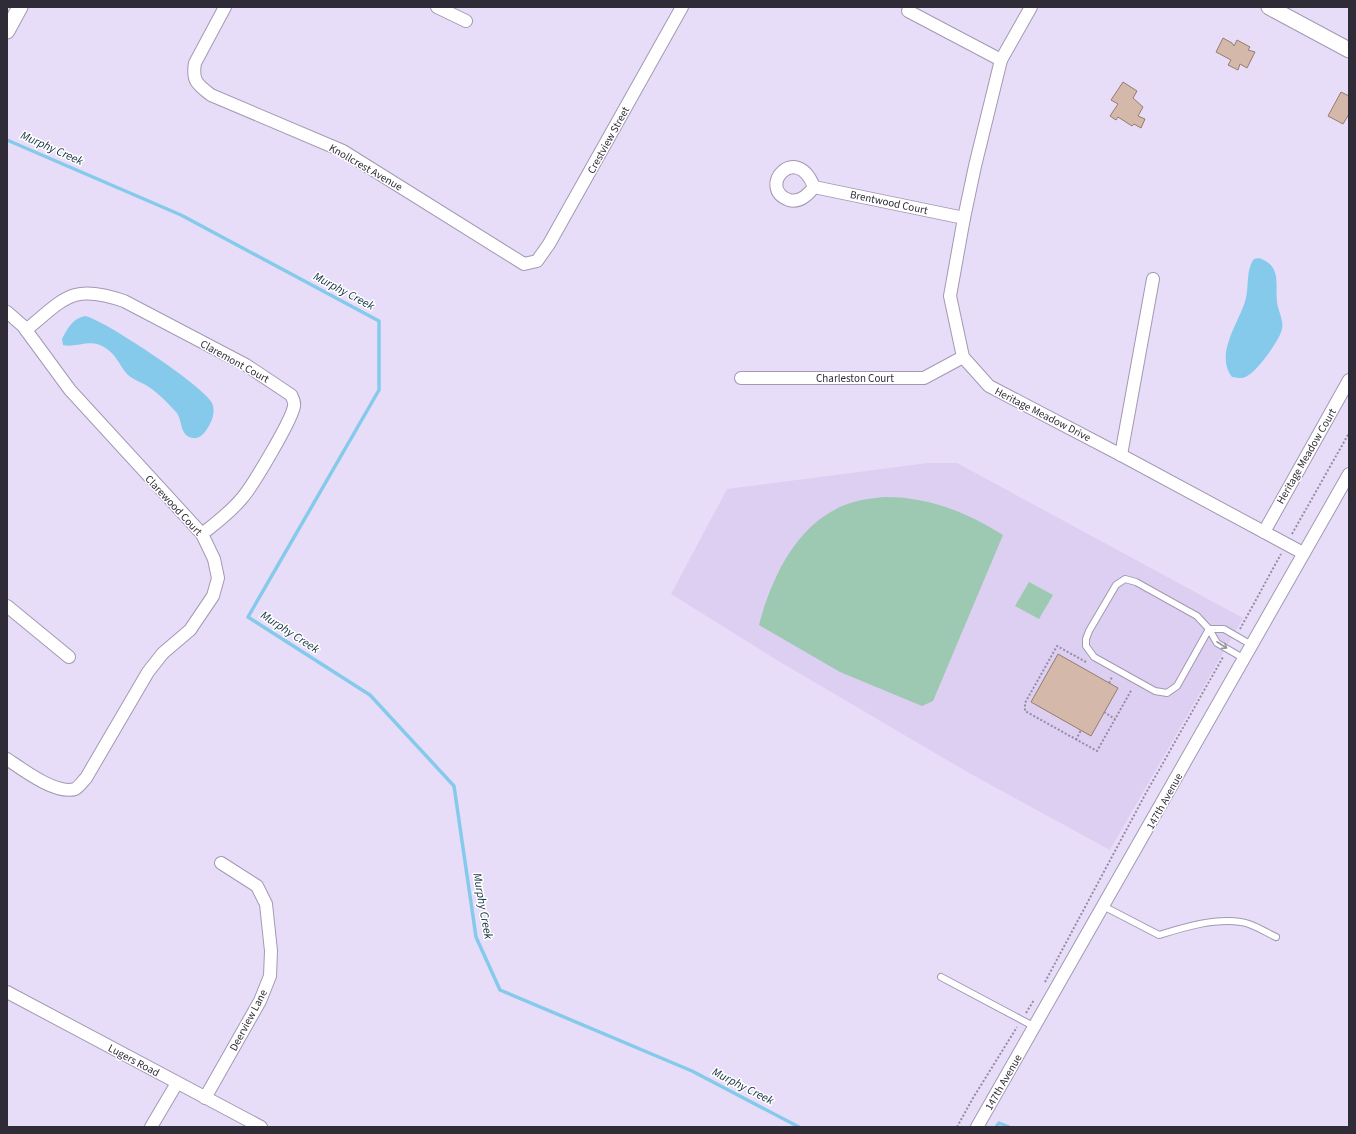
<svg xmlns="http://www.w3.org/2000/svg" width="1356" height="1134" font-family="'Source Sans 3',sans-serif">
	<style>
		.built { fill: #dccff1 }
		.green { fill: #9dc8b2 }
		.water { fill: #86caeb }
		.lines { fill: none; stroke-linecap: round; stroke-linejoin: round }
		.stream { stroke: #86caeb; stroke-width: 3.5 }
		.building { fill: #d4b8a9; stroke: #967c6e }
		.service-casing { stroke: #a299b2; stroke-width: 8 }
		.minor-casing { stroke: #a299b2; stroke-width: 14 }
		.tertiary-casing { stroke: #a299b2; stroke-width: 17 }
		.path { stroke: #948ca1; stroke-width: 2; stroke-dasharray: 2 2; stroke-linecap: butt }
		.service { stroke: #fff; stroke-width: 6 }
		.minor { stroke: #fff; stroke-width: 12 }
		.tertiary { stroke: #fff; stroke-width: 15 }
		.oneway { stroke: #98969b }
		.labels { text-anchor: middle; stroke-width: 3; stroke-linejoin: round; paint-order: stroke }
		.street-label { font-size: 11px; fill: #302c37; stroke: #fff }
		.water-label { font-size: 12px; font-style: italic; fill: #133341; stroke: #fff }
	</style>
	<rect width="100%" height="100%" fill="#e8ddf9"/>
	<!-- built -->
	<polygon class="built" points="928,463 957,463 1243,618 1110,850 969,773 780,662 671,594 727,489"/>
	<!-- green -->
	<g class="green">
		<path d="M 885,497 C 929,497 966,512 1003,535 L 933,701 L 922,706 L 840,672 L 759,625 C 772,575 800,517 854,502 C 864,499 875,498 885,497 Z"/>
		<polygon points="1029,582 1053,595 1039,619 1015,606"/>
	</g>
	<!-- water -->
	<g class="water">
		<path d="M 1259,258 C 1282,266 1275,283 1277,302 C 1278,311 1284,320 1282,329 C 1280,340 1257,371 1247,376 C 1243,379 1238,378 1232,377 C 1214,353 1240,322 1246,298 C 1249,286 1246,269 1254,259 Z"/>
		<path d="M 85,316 C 103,319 205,387 212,403 C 216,411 212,422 207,429 C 204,434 199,439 193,438 C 179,436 183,420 176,412 C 167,402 155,390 144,384 C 138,381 133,379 128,375 C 118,364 117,354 102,346 C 89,339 76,348 63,345 L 62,339 C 67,329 73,318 85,316 Z"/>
	</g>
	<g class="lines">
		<!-- stream -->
		<g class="stream">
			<polyline points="7,140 181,215 379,321 379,390 248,617 370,695 454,786 476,937 500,990 692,1071 799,1127"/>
			<polyline points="996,1127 999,1123 1009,1127"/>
		</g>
	</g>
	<!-- building -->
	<g class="building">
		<polygon points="1223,38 1232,43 1234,46 1237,40 1250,47 1248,50 1255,52 1247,68 1240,64 1238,70 1228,65 1231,60 1216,52"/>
		<polygon points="1123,82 1137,91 1133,98 1143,107 1138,116 1145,119 1141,128 1134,124 1132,126 1118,117 1116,120 1110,116 1118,104 1111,100"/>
		<polygon points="1341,92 1349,96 1349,114 1343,124 1328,116"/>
		<polygon points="1058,654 1118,688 1091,736 1031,702"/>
	</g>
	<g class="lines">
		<defs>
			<g id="service">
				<polygon points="1125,579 1136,582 1197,616 1209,629 1177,686 1167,693 1155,691 1094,657 1086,646 1086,639 1089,631 1116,585"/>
				<polyline points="1243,658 1217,643 1209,629 1224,629 1250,644"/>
				<path d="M 1105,907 L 1159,935 C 1185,927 1214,918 1241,922 C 1252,923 1265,932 1276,937"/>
				<polyline points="941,977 1035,1027"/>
			</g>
			<g id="minor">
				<path d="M 225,7 L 195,63 C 192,81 197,84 211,95 L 343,151 L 524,264 L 537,261 L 549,244 L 682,7"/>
				<polyline points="437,7 466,21"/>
				<polyline points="1031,7 1001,60 975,166 964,218 950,296 963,357 989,386 1121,455 1303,553"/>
				<polyline points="908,11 1001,60"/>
				<path d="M 814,187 C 796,141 756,188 789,200 C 800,203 808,195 814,187 L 964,218"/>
				<path d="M 7,312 L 23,326 L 70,390 L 202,534 L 214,559 L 218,578 L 213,596 L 190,630 L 163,653 L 148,672 L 86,778 C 83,781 79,787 75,789 C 56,795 22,769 7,759"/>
				<path d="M 26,330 C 65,298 72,283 124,301 L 246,365 L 291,395 C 293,399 295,402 294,406 C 292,420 253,485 243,497 C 231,512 216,523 202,534"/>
				<polyline points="741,378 924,378 963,357"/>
				<polyline points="1121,455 1153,279"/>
				<polyline points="1264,532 1349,380"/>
				<polyline points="7,606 69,657"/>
				<polyline points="7,992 261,1127"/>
				<polyline points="205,1098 260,1001 270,976 271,951 266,904 257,886 221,863"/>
				<polyline points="151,1127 177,1083"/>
				<path d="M 977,1127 C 1102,910 1224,691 1349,474"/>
			</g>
			<g id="tertiary">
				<polyline points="1269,7 1349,50"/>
				<polyline points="7,31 20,7"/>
			</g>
		</defs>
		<!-- service casing -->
		<use href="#service" class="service-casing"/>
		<!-- minor casing -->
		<use href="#minor" class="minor-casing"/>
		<!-- tertiary casing -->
		<use href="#tertiary" class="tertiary-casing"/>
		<!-- path -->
		<g class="path">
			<polyline points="1292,534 1349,433"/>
			<polyline points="1240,629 1281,554"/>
			<polyline points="1086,662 1057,646 1025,703 1025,711 1097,751 1132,689"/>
			<polyline points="1109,683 1112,677"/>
			<polyline points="1104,712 1115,719"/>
			<polyline points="1076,740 1081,730"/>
			<polyline points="1045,982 1146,793 1223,657"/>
			<polyline points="1026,1013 1034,1000"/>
			<polyline points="957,1127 973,1098 1017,1027"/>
		</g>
		<!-- service -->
		<use href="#service" class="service"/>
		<!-- minor -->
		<use href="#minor" class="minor"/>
		<!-- tertiary -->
		<use href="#tertiary" class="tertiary"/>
	</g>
	<!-- one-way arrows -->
	<defs><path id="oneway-shaft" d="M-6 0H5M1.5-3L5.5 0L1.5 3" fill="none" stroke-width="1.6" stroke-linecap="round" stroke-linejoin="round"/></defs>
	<use class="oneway" href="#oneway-shaft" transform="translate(1222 645) rotate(33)"/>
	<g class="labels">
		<!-- street labels -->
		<g class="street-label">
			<text transform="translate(608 140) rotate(-61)" y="4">Crestview Street</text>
			<text transform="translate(366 167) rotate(30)" y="4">Knollcrest Avenue</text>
			<text transform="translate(889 202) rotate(12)" y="4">Brentwood Court</text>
			<text transform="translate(235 361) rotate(29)" y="4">Claremont Court</text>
			<text x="855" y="382">Charleston Court</text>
			<text transform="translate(1043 414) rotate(27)" y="4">Heritage Meadow Drive</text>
			<text transform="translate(1306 456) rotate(-60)" y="4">Heritage Meadow Court</text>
			<text transform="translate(174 505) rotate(47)" y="4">Clarewood Court</text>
			<text transform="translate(1164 801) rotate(-61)" y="4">147th Avenue</text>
			<text transform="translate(248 1020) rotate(-62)" y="4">Deerview Lane</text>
			<text transform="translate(134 1060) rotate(28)" y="4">Lugers Road</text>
			<text transform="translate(1003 1082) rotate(-60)" y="4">147th Avenue</text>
		</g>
		<!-- water labels -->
		<g class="water-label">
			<text transform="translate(52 148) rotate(24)" y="4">Murphy Creek</text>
			<text transform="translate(344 291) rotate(28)" y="4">Murphy Creek</text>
			<text transform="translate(290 632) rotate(33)" y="4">Murphy Creek</text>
			<text transform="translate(483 906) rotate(80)" y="4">Murphy Creek</text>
			<text transform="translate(743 1086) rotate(27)" y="4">Murphy Creek</text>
		</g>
	</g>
	<!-- border -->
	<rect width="1356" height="1134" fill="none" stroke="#302c37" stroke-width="16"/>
</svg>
